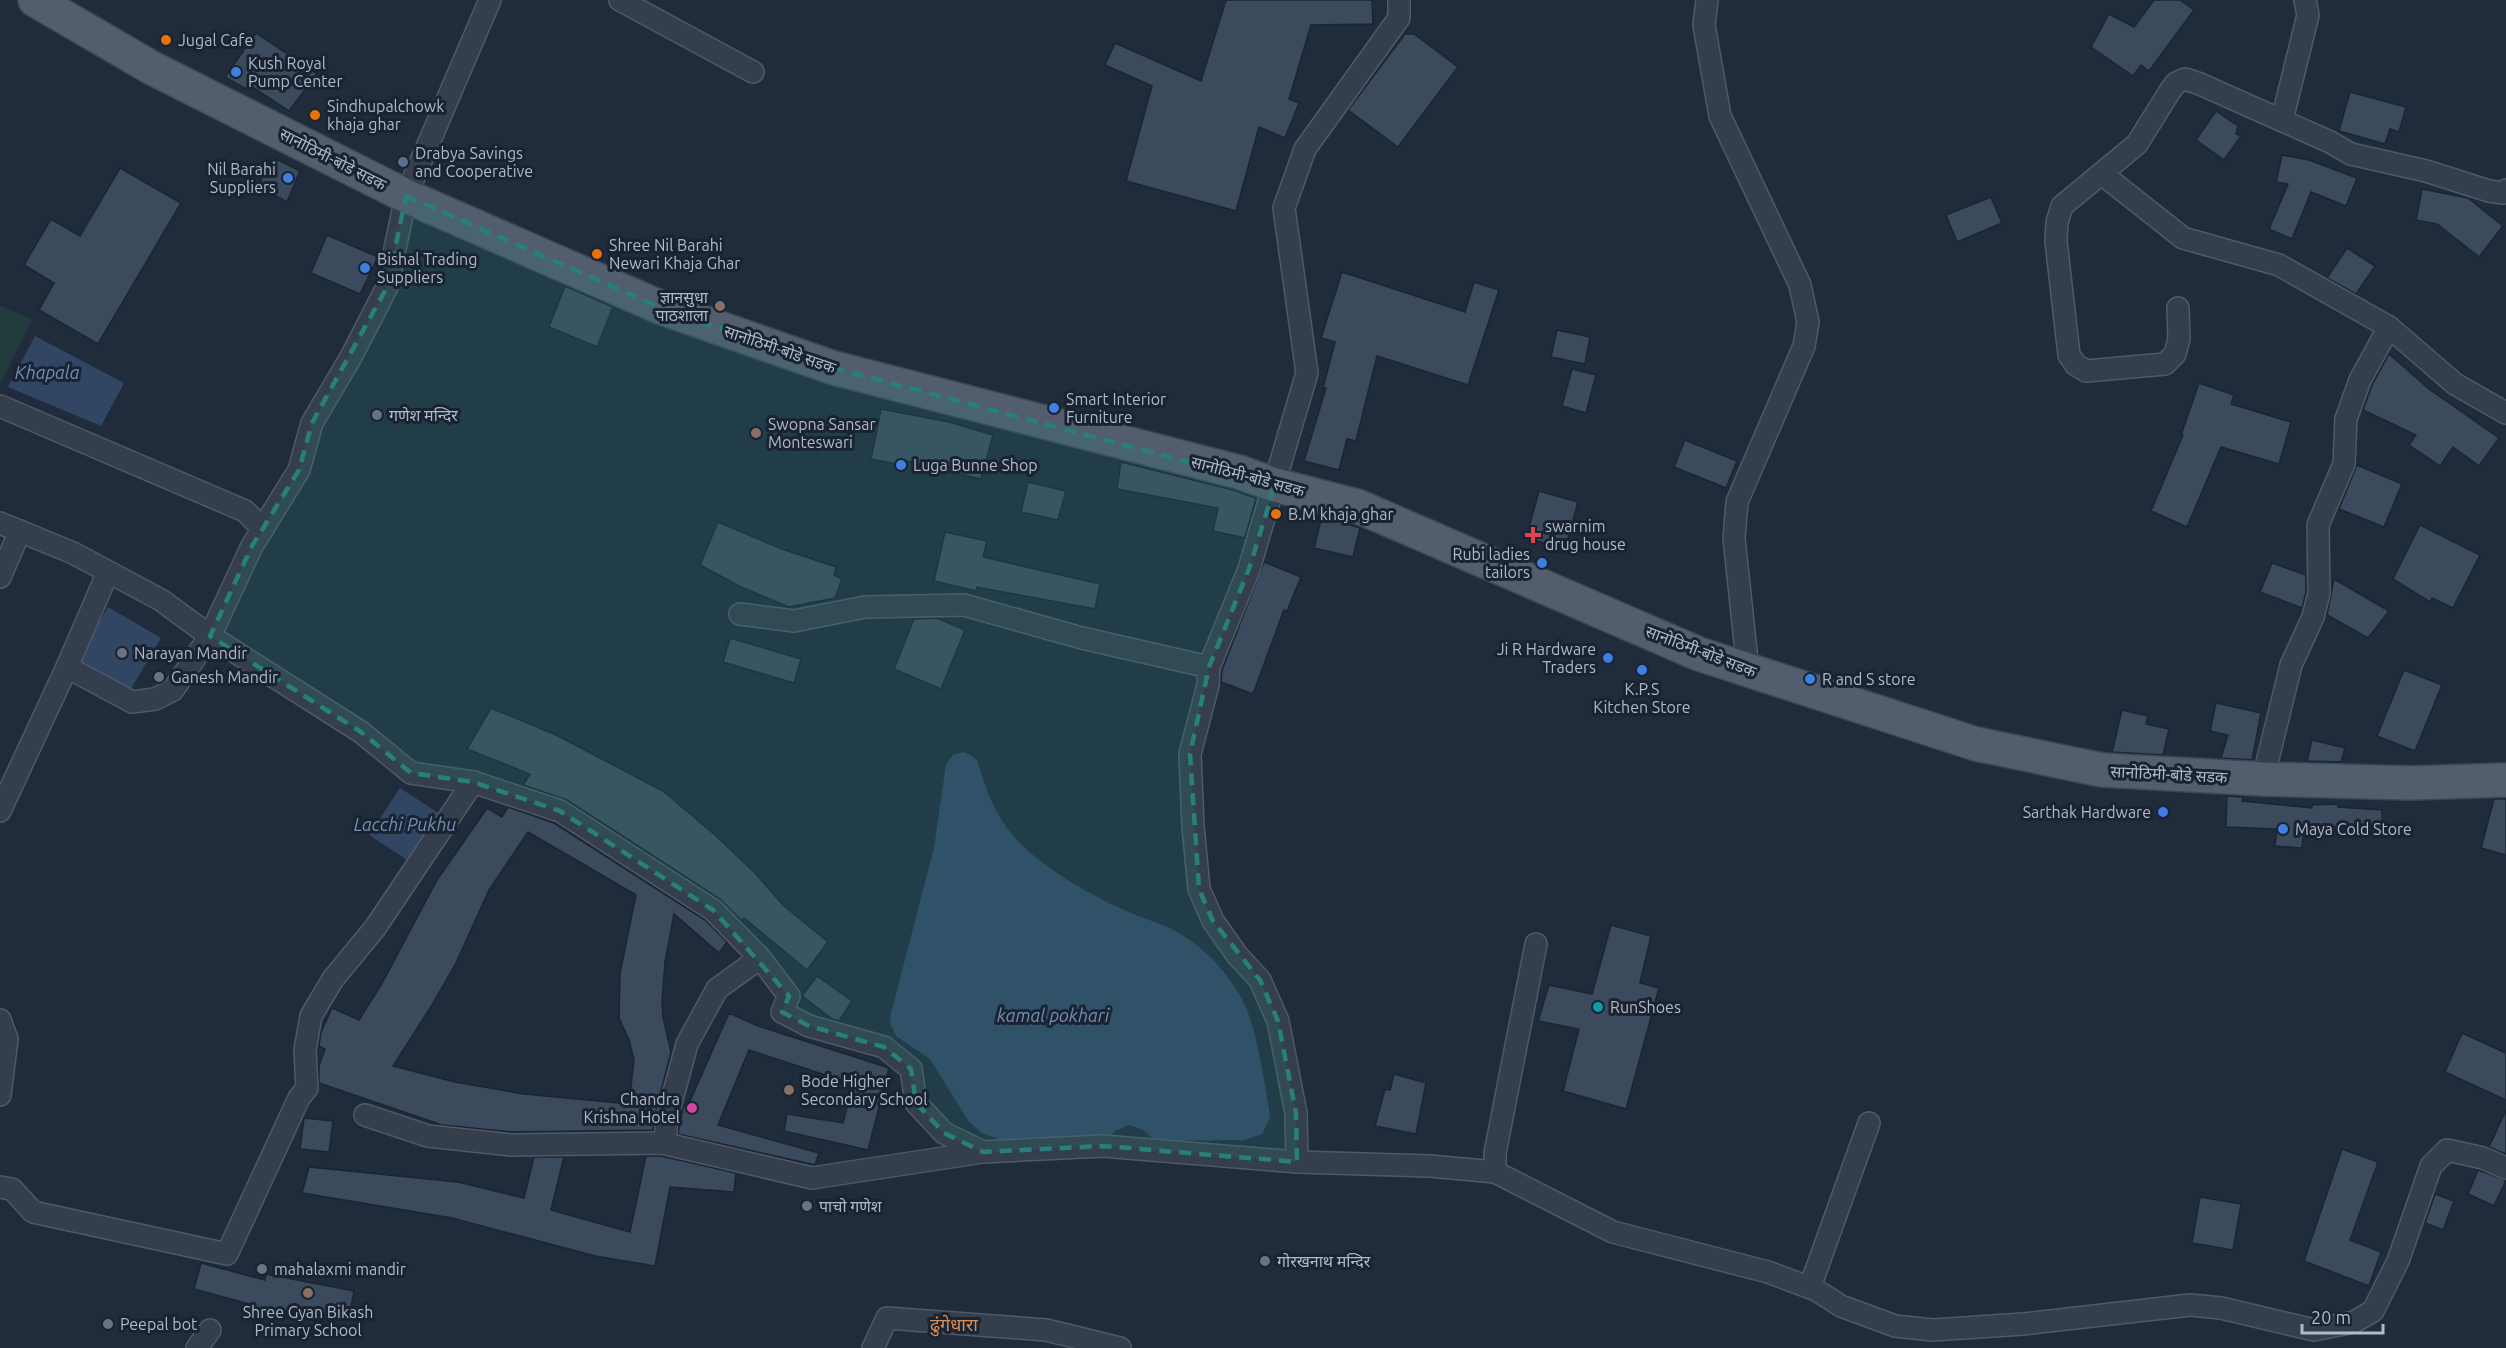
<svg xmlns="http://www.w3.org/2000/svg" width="2506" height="1348" font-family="Ubuntu,'Noto Sans Devanagari',sans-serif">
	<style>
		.green { fill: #223b3d }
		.water { fill: #314663 }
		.building { fill: #3b4a5c; stroke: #1b2533; stroke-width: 1.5; fill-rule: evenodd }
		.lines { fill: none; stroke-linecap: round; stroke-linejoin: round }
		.street-casing { stroke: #4f5967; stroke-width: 24 }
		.primary-casing { stroke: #3d4755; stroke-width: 36 }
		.street { stroke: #343e4c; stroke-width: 21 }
		.primary { stroke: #525d6d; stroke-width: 33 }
		.marked { fill: #27807c; fill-opacity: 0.2; stroke: #27807c; stroke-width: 4.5; stroke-dasharray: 12 8; stroke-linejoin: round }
		.food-dot { fill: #e8710a; stroke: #192331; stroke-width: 2 }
		.shop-dot { fill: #3f7fe0; stroke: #192331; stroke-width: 2 }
		.service-dot { fill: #5c6f8a; stroke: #192331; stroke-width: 2 }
		.education-dot { fill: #8d6e63; stroke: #192331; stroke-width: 2 }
		.worship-dot { fill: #6b7280; stroke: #192331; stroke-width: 2 }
		.health-dot { fill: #e0444e; stroke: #192331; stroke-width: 2 }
		.culture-dot { fill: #0f9aa8; stroke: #192331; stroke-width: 2 }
		.hotel-dot { fill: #d1479c; stroke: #192331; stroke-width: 2 }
		.labels { text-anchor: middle; stroke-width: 6; stroke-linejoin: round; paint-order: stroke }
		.poi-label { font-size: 16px; fill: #afb9c8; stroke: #192331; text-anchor: start }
		.street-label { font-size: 16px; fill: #afb9c8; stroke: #192331 }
		.water-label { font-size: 18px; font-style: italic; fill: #748fb3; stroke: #192331 }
		.neighbourhood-label { font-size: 18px; fill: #dd8f55; stroke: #192331 }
	</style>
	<rect width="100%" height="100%" fill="#202c3c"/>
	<!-- green -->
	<polygon class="green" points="0,305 32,320 0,384"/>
	<!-- water -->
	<g class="water">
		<polygon points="35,336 124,383 101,426 8,387"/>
		<polygon points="108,607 161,638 128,694 76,663"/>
		<path d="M 963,752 L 969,754 L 977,760 C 983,780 990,801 1001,819 C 1024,858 1084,892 1124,910 C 1141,918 1159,922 1175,931 C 1201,945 1224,968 1239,994 C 1256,1020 1263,1076 1269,1108 L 1270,1118 L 1262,1134 L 1245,1140 L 1155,1141 L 1145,1131 L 1129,1125 L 1115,1131 L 1106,1142 L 1003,1141 L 982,1133 L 969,1122 L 930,1059 L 896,1036 L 890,1023 L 891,1013 L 934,848 L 946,764 L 953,755 Z"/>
		<polygon points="400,788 440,814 409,861 369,835"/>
	</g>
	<!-- building -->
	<g class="building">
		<polygon points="1226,0 1372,0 1373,24 1311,25 1289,99 1299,103 1285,138 1259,127 1236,211 1126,181 1152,86 1105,65 1115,43 1201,81"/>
		<polygon points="2154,0 2180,0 2194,10 2149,71 2141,65 2133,76 2091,47 2109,14 2134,27"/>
		<polygon points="256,33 317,74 289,111 249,85 246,89 225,77"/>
		<polygon points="1405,34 1414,34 1458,67 1398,147 1348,110"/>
		<polygon points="2350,92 2406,107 2399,132 2390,129 2385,144 2339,131"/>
		<polygon points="2216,111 2238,126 2236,134 2241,136 2224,160 2196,140"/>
		<polygon points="2282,155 2309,160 2357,178 2346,206 2311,192 2292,239 2269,229 2288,184 2276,182"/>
		<polygon points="272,157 300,171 287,202 258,186"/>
		<polygon points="120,168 181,203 98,344 39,310 54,283 24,265 51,219 80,236"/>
		<polygon points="2422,189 2468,198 2503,226 2479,257 2437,224 2416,220"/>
		<polygon points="1991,197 2002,223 1957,242 1946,215"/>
		<polygon points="327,235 378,257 360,294 311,273"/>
		<polygon points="2347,248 2375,266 2356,294 2327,278"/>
		<polygon points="1342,272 1465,312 1474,282 1499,290 1468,385 1377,356 1356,441 1347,439 1339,470 1304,461 1326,388 1323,388 1335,342 1321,338"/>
		<polygon points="565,286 613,307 597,347 549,327"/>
		<polygon points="1557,330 1590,337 1585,364 1551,357"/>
		<polygon points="2389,354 2429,389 2499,438 2479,466 2453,447 2440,466 2409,445 2416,435 2363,410 2372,385"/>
		<polygon points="1572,369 1596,375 1586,413 1562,406"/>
		<polygon points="2199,383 2234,395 2231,404 2291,422 2279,464 2221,447 2187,527 2151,511 2183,435 2181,435"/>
		<polygon points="881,409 949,422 993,435 981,479 902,460 901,465 871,459"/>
		<polygon points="1685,440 1737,461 1726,488 1674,467"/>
		<polygon points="1121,462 1233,490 1256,498 1245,538 1213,531 1218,508 1117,489"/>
		<polygon points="2357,465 2402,484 2384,527 2339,509"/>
		<polygon points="1028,482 1066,491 1058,520 1021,512"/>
		<polygon points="1539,491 1578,502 1565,549 1526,538"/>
		<polygon points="1322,516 1360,528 1353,557 1314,548"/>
		<polygon points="718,522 782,549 836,567 834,575 842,579 835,598 789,607 741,587 700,565"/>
		<polygon points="2420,525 2480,555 2453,608 2432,598 2430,602 2393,579"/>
		<polygon points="945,532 987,541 983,557 1100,584 1095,609 977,587 976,591 934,581"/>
		<polygon points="1264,562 1301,577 1287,611 1284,610 1253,694 1221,682 1222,670"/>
		<polygon points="2272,563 2306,575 2306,592 2302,608 2260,592"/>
		<polygon points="2334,579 2389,611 2368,638 2327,615"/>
		<polygon points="937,618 965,630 941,689 894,669 914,619"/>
		<polygon points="730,638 801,659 794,683 723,662"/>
		<polygon points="2404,670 2442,685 2415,751 2377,736"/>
		<polygon points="2216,703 2261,713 2252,760 2221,758 2228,735 2210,731"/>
		<polygon points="491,708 556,735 663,791 715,835 755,873 783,905 828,942 807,970 744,918 742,921 720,899 567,800 523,785 530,774 467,749"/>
		<polygon points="2122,710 2148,716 2146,724 2169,729 2163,755 2112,752"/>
		<polygon points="2312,740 2345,748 2341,762 2307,761"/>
		<polygon points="2227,796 2243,797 2242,801 2312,808 2312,805 2338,804 2338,807 2382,810 2382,825 2304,828 2302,848 2275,846 2277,829 2226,827"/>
		<polygon points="2494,799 2506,799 2506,855 2481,848"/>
		<path d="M 508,807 L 554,823 L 705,920 L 727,942 L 719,953 L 674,914 L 665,962 L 662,1002 L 663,1017 L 671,1052 L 655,1115 L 653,1130 L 512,1132 L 442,1125 L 319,1083 L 319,1066 L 325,1049 L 319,1046 L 321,1032 L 332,1008 L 359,1020 L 381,985 L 437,880 L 487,808 L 502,817 ZM 528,832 L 636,895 L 620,973 L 619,1018 L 629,1040 L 634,1060 L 629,1104 L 524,1094 L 455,1082 L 393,1066 L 432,1005 L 456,963 L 489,890 Z"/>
		<polygon points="1611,925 1651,936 1640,983 1659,988 1626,1109 1563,1091 1579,1029 1538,1021 1549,985 1592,994"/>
		<polygon points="817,976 852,1001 839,1021 832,1019 802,996"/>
		<polygon points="729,1013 758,1026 889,1068 868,1150 784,1131 787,1114 843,1123 853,1084 749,1050 718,1125 819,1153 815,1165 678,1134 684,1103 686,1110"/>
		<polygon points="2462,1033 2506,1053 2506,1100 2445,1072"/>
		<polygon points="1394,1074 1426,1083 1416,1134 1375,1126 1385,1089 1390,1090"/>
		<polygon points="2506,1110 2506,1154 2489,1147"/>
		<polygon points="304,1118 333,1121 329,1152 300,1149"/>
		<polygon points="2342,1149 2378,1162 2350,1240 2381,1252 2369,1286 2304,1261"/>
		<polygon points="646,1156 661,1156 736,1173 734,1192 670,1187 655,1266 595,1256 452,1218 302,1193 309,1167 458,1182 524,1198 534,1157 564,1157 551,1210 630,1232"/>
		<polygon points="2478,1170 2506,1180 2494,1206 2468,1194"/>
		<polygon points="2435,1194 2454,1201 2443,1230 2425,1223"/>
		<polygon points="2200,1197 2241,1204 2233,1250 2192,1243"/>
		<polygon points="201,1263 265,1280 266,1274 354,1291 350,1313 336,1310 334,1321 274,1309 272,1321 251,1317 253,1305 194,1289"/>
	</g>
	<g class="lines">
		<defs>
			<g id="street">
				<polyline points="620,0 753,72"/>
				<polyline points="1707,0 1704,25 1720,116 1800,285 1808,322 1804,346 1737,502 1734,538 1748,670"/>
				<polyline points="2282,120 2308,15 2305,0"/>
				<polyline points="2102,174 2183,238 2279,265 2389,327 2455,384 2506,413"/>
				<polyline points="2178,308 2179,339 2175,354 2165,364 2086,371 2076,365 2069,355 2056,241 2057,222 2062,206 2137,144 2170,91 2176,83 2185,79 2200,84 2330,142 2351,154 2426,171 2489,191 2503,193 2506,190"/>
				<polyline points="0,406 245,511 263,529"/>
				<polyline points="0,523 73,553 161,600 210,636 361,732 411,773 473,782 560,811 713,910 760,958 789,996 782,1012 809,1026 884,1047 911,1069 916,1103 944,1133 983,1152"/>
				<polyline points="0,577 20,531"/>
				<polyline points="740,614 794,621 865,607 964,605 1082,638 1209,667"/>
				<polyline points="67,667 132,702 155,699 173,690 210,636 252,546 299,470 312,423 351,357 387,287 406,196 490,0"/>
				<polyline points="2263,779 2291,665 2313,617 2319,593 2318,525 2344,464 2346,419 2360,380 2389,327"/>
				<polyline points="0,811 67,667 108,572"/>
				<polyline points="0,1020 7,1039 0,1095"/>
				<polyline points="365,1115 428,1136 511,1145 662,1143 812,1178 983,1152 1103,1146 1297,1162 1430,1166 1495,1172 1613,1232 1768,1272 1816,1290 1841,1306 1895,1326 1933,1330 2023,1324 2190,1305 2221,1308 2314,1330 2354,1322 2373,1311 2398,1261 2431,1166 2447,1150 2483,1158 2506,1168"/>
				<polyline points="662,1143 665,1141 667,1118 687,1044 717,989 760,958"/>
				<polyline points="1297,1162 1296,1113 1278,1021 1260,980 1237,955 1213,921 1199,889 1193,826 1190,754 1208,685 1209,667 1249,569 1307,373 1284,208 1305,149 1399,18 1399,0"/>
				<polyline points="1495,1172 1495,1153 1536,944"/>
				<polyline points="0,1187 12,1189 33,1212 227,1254 299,1098 307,1088 305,1050 311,1016 333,979 375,928 473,782"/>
				<polyline points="1810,1287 1869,1123"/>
				<polyline points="197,1348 210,1330"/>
				<polyline points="873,1348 887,1318 1046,1330 1120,1348"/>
			</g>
			<polyline id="primary" points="35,0 152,68 406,196 662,308 834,368 1239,472 1275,485 1357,506 1699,654 1976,744 2102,770 2263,779 2411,783 2506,780"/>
		</defs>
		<!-- street casing -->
		<use href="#street" class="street-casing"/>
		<!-- primary casing -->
		<use href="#primary" class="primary-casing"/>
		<!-- street -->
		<use href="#street" class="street"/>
		<!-- primary -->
		<use href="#primary" class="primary"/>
	</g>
	<!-- marked area -->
	<path class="marked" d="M 406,196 L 662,308 L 834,368 L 1275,485 L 1249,569 L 1209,667 L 1190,754 L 1199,889 L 1213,921 L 1260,980 L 1278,1021 L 1296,1113 L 1297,1162 L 1103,1146 L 983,1152 L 944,1133 L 916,1103 L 911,1069 L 884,1047 L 809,1026 L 782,1012 L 789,996 L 713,910 L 560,811 L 473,782 L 411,773 L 361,732 L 210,636 L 252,546 L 299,470 L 312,423 L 387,287 Z"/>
	<!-- markers -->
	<g class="food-dot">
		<circle cx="166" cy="40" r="6"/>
		<circle cx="315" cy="115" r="6"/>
		<circle cx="597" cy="254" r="6"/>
		<circle cx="1276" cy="514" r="6"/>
	</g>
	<g class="shop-dot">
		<circle cx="236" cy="72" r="6"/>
		<circle cx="288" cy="178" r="6"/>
		<circle cx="365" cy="268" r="6"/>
		<circle cx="1054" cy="408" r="6"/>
		<circle cx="901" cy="465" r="6"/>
		<circle cx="1542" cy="563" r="6"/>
		<circle cx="1608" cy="658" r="6"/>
		<circle cx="1642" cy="670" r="6"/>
		<circle cx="1810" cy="679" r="6"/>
		<circle cx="2163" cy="812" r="6"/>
		<circle cx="2283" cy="829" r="6"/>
	</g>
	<circle class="service-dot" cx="403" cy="162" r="6"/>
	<g class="education-dot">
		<circle cx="720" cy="306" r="6"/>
		<circle cx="756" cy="433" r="6"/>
		<circle cx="789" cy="1090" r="6"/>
		<circle cx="308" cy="1293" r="6"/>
	</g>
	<g class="worship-dot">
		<circle cx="377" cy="415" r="6"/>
		<circle cx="122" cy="653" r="6"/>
		<circle cx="159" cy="677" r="6"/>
		<circle cx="807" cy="1206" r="6"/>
		<circle cx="1265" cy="1261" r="6"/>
		<circle cx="262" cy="1269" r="6"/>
		<circle cx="108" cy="1324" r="6"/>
	</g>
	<path class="health-dot" d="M1530 526h6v6h6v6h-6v6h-6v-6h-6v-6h6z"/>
	<circle class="culture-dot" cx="1598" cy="1007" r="6"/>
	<circle class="hotel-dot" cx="692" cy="1108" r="6"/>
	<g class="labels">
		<!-- poi labels -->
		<g class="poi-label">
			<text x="178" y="46">Jugal Cafe</text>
			<text x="248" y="69">Kush Royal<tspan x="248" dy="18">Pump Center</tspan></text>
			<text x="327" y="112">Sindhupalchowk<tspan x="327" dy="18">khaja ghar</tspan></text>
			<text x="415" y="159">Drabya Savings<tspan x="415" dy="18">and Cooperative</tspan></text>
			<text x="276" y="175" text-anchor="end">Nil Barahi<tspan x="276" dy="18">Suppliers</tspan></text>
			<text x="609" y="251">Shree Nil Barahi<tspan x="609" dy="18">Newari Khaja Ghar</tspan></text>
			<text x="377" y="265">Bishal Trading<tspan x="377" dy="18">Suppliers</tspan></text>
			<text x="708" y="303" text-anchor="end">ज्ञानसुधा<tspan x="708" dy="18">पाठशाला</tspan></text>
			<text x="1066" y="405">Smart Interior<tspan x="1066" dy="18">Furniture</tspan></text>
			<text x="389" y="421">गणेश मन्दिर</text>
			<text x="768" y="430">Swopna Sansar<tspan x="768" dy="18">Monteswari</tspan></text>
			<text x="913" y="471">Luga Bunne Shop</text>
			<text x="1288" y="520">B.M khaja ghar</text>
			<text x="1545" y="532">swarnim<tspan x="1545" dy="18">drug house</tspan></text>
			<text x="1530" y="560" text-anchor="end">Rubi ladies<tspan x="1530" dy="18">tailors</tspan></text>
			<text x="1596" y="655" text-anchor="end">Ji R Hardware<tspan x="1596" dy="18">Traders</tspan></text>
			<text x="134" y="659">Narayan Mandir</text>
			<text x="171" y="683">Ganesh Mandir</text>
			<text x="1822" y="685">R and S store</text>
			<text x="1642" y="695" text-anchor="middle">K.P.S<tspan x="1642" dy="18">Kitchen Store</tspan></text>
			<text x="2151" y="818" text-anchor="end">Sarthak Hardware</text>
			<text x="2295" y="835">Maya Cold Store</text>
			<text x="1610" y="1013">RunShoes</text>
			<text x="801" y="1087">Bode Higher<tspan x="801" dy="18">Secondary School</tspan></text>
			<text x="680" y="1105" text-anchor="end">Chandra<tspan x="680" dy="18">Krishna Hotel</tspan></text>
			<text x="819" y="1212">पाचो गणेश</text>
			<text x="1277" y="1267">गोरखनाथ मन्दिर</text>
			<text x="274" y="1275">mahalaxmi mandir</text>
			<text x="308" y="1318" text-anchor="middle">Shree Gyan Bikash<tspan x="308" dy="18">Primary School</tspan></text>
			<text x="120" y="1330">Peepal bot</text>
		</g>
		<!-- street labels -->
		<g class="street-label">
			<text transform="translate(333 159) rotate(27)" y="6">सानोठिमी-बोडे सडक</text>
			<text transform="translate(780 349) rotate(19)" y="6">सानोठिमी-बोडे सडक</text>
			<text transform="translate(1248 476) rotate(15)" y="6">सानोठिमी-बोडे सडक</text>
			<text transform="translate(1701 651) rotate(21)" y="6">सानोठिमी-बोडे सडक</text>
			<text transform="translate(2169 774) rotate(3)" y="6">सानोठिमी-बोडे सडक</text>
		</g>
		<!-- water labels -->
		<g class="water-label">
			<text x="47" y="379">Khapala</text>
			<text x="405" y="831">Lacchi Pukhu</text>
			<text x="1053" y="1022">kamal pokhari</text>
		</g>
		<!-- neighbourhood labels -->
		<g class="neighbourhood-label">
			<text x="954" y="1331">ढुंगेधारा</text>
		</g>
	</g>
	<!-- scale -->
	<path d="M2302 1324v9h81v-9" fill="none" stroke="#afb9c8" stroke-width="3"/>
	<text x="2311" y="1324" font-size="18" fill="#afb9c8" stroke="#192331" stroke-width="4.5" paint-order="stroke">20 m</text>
</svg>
